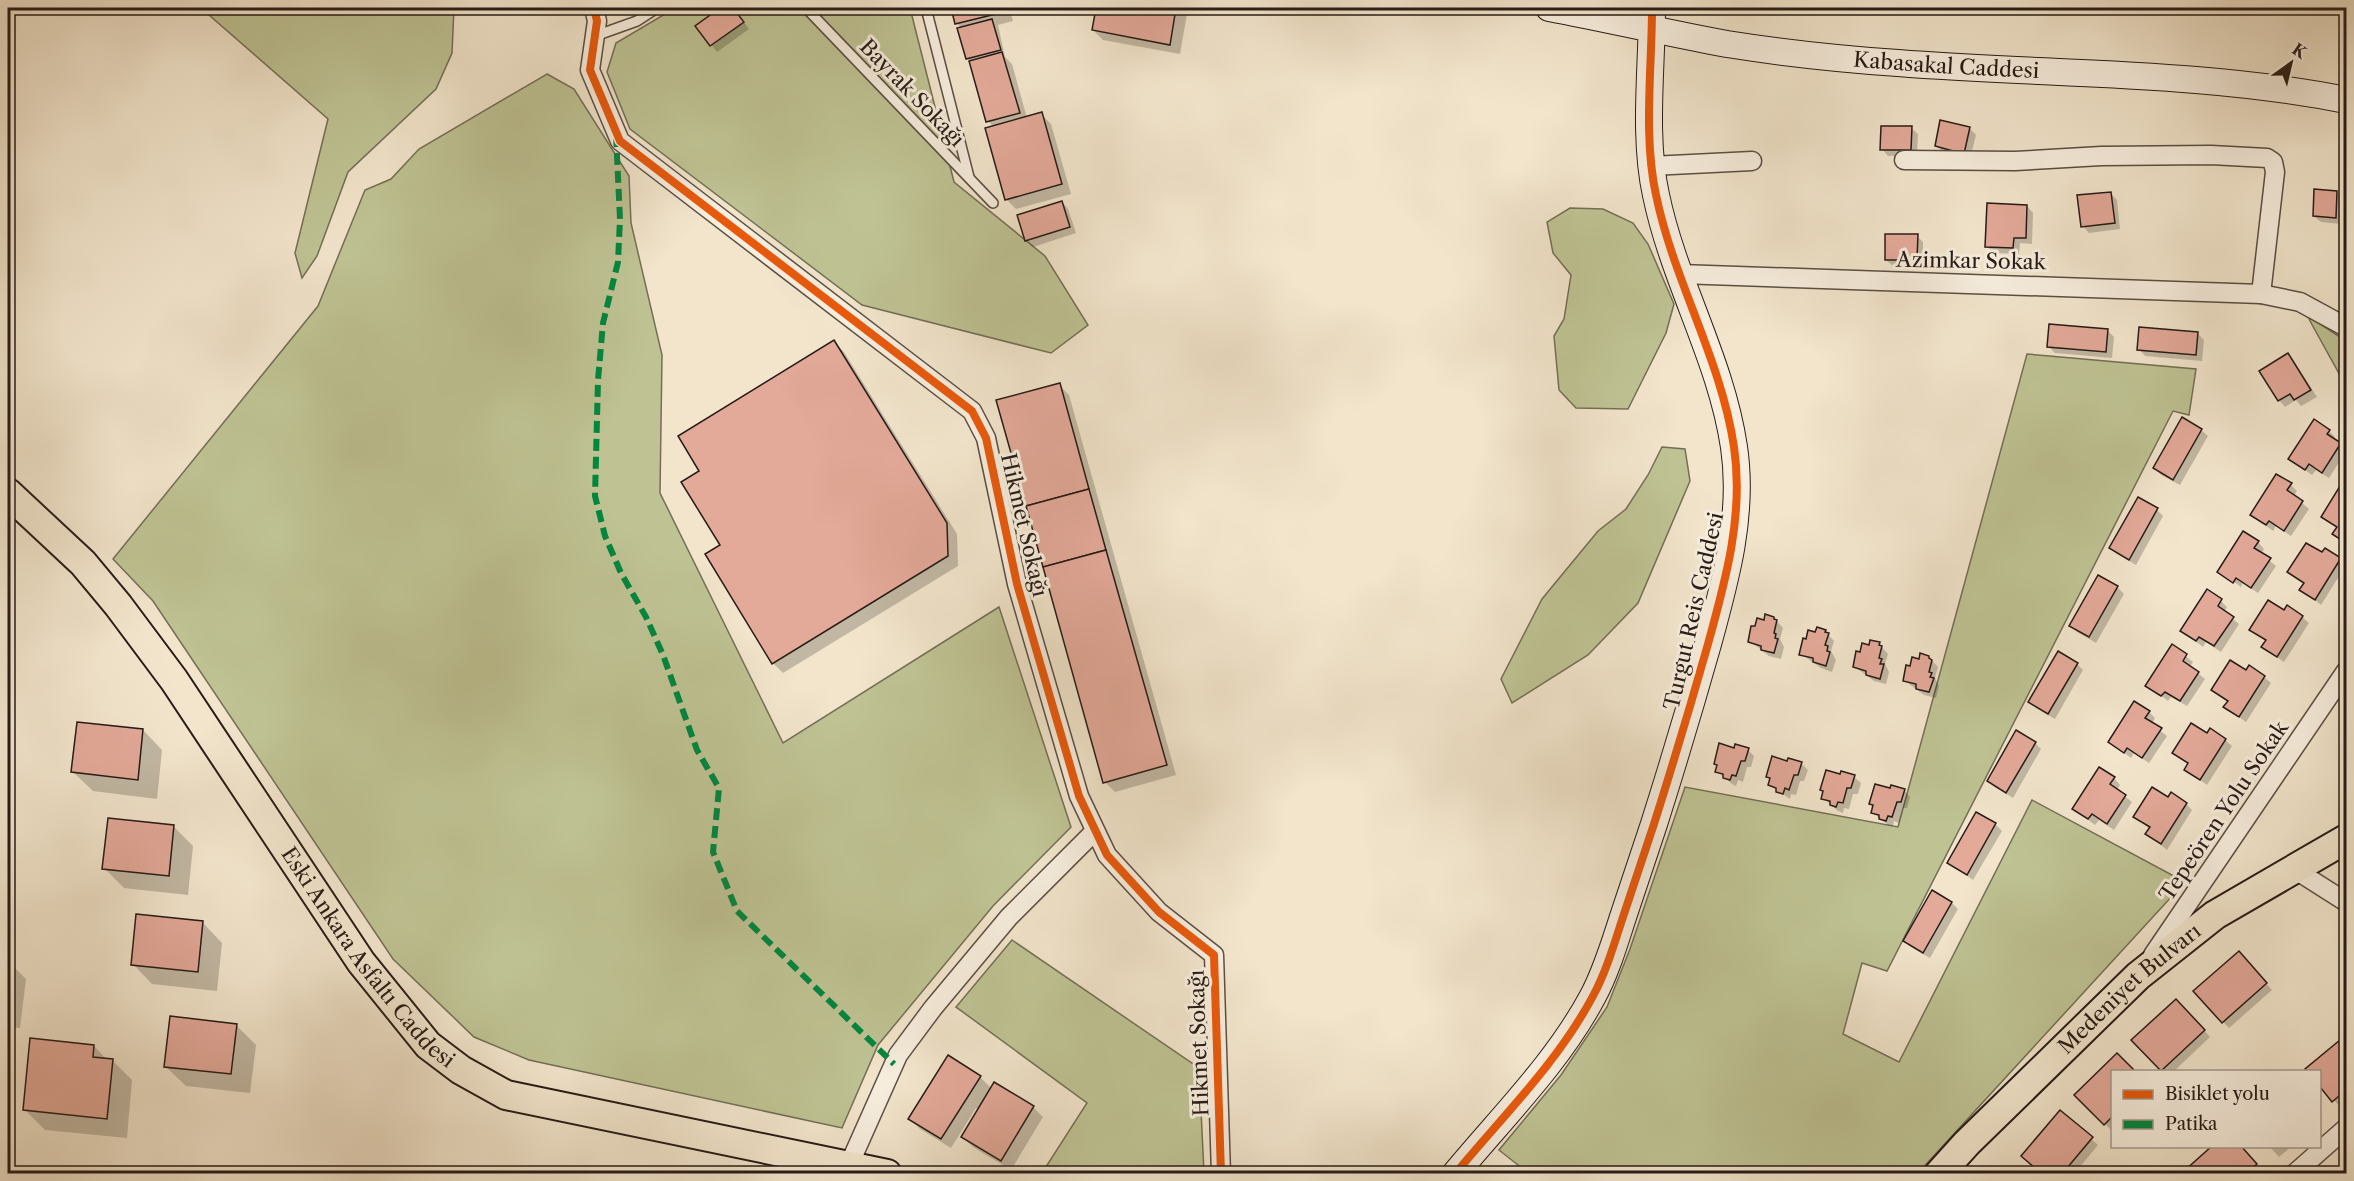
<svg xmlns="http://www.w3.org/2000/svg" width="2354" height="1181" font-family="'Libre Caslon Text',serif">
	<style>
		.green { fill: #bfc394; stroke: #736f56; stroke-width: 1.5 }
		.shadow { fill: #0003 }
		.building { fill: #e3a999; stroke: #271b17; stroke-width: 1.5 }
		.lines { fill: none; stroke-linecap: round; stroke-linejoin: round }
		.lane-casing { stroke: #5a4e44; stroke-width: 12 }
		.street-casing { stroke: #5a4e44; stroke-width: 21 }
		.secondary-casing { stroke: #271b17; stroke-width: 28 }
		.primary-casing { stroke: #271b17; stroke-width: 32 }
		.lane { stroke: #f7eede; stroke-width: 9 }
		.street { stroke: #f7eede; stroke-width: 18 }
		.secondary { stroke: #f7eede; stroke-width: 26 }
		.primary { stroke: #f2e5cc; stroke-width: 28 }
		.quiet { stroke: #00873e; stroke-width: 6; stroke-dasharray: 12 6; stroke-linecap: butt }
		.cycleway-casing { stroke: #f7eede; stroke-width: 11 }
		.cycleway { stroke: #e8590c; stroke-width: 8 }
		.labels { text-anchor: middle; stroke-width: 6; stroke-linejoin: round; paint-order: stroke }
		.street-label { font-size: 21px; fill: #271b17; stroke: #f7eede }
	</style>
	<rect width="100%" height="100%" fill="#f2e5cc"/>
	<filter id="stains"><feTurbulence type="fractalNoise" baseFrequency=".00333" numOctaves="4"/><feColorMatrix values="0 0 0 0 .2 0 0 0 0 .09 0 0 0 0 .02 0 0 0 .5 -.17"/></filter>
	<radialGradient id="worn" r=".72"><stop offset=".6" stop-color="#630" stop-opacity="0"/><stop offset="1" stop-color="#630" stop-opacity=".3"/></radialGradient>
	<!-- green -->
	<g class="green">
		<polygon points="201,8 454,8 452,53 436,89 348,172 317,256 302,278 295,253 328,119"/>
		<polygon points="675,8 910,8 954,182 1045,256 1088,325 1051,353 862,305 630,129 607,72 616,43"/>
		<polygon points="547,74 574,89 629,176 631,223 662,355 660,493 783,743 999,607 1071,827 993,906 878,1045 842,1128 529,1060 474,1037 393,959 153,601 113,559 318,306 365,190 391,179 419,149"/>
		<polygon points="1570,208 1603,209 1633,223 1648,244 1674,304 1666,333 1628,409 1576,408 1559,390 1554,336 1564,319 1571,275 1553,253 1547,222"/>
		<polygon points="2308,316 2346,341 2346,386 2310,321"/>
		<polygon points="2027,354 2196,369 2189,415 2173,411 1887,971 1862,963 1843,1034 1899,1062 2032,800 2185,882 1918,1173 1528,1173 1499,1150 1561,1075 1607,1007 1630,949 1685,787 1898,827"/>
		<polygon points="1662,447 1685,449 1690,481 1638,603 1588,655 1512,703 1501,679 1542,599 1598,531 1626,509 1648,475"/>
		<polygon points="1012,940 1199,1068 1204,1173 1042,1173 1087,1103 956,1007"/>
	</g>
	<!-- shadow -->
	<g class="shadow">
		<polygon points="723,8 733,8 749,29 717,52 697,26"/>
		<polygon points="952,8 1009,8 1013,21 998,25 1005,57 1012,64 1027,118 1041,114 1051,124 1071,194 1016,209 1006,199 994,127 988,121 971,62 967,58 962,29 957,23"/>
		<polygon points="1097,8 1188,8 1180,54 1103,40 1093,30"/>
		<polygon points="1911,128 1918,134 1917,155 1888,156 1882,149"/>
		<polygon points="1969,128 1976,135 1970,159 1943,152 1936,146"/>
		<polygon points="2337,192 2343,199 2342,224 2321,222 2314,216"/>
		<polygon points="2110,193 2117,200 2120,229 2089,233 2083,226"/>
		<polygon points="1062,202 1068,209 1076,233 1033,247 1026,240"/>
		<polygon points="2027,206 2033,213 2032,244 2020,243 2019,254 1993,253 1987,246"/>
		<polygon points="1917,236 1923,242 1923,266 1893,266 1886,260"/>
		<polygon points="2107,330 2114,337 2112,358 2055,353 2049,347"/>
		<polygon points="2197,333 2204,340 2202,361 2145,356 2139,349"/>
		<polygon points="834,342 844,352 957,534 958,566 783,673 773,663 702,471"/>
		<polygon points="2288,355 2294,361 2317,397 2301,406 2296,400 2285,407 2279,400"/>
		<polygon points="1059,385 1069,395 1176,775 1115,792 1105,782"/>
		<polygon points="2201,430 2208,436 2180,485 2161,475 2154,468"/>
		<polygon points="2329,431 2335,437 2333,440 2346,451 2329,478 2316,470 2312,475 2290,459"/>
		<polygon points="2291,485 2297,491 2294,496 2309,509 2291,536 2276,526 2273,531 2251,515"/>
		<polygon points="2340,488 2346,492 2346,544 2334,534 2344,530 2322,516"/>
		<polygon points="2157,510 2163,516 2136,565 2117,554 2110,548"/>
		<polygon points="2258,542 2264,549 2261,554 2276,566 2258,593 2243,583 2240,588 2240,586 2218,572"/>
		<polygon points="2322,554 2340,559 2346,565 2321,605 2301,589 2304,584 2289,572"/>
		<polygon points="2099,577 2117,587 2124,594 2096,643 2077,632 2071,625"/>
		<polygon points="2221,601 2227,607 2224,612 2239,624 2221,652 2206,642 2203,647 2182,631"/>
		<polygon points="2284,612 2302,617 2309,623 2284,662 2263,647 2267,642 2251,630"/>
		<polygon points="1774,618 1783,628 1780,639 1784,647 1781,659 1769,656 1750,641 1765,621"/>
		<polygon points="1825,631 1834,641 1831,651 1836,660 1832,672 1821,668 1801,654 1807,641"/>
		<polygon points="1879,644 1888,654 1885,664 1889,672 1886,684 1874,681 1855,667 1861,654"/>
		<polygon points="2173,646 2193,662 2190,667 2205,679 2187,706 2171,697 2168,701 2147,685"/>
		<polygon points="1929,657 1938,667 1935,678 1939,686 1936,698 1924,695 1905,681 1911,667"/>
		<polygon points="2077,664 2083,670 2055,719 2036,708 2030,702"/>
		<polygon points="2246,672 2264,677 2271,683 2246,722 2225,707 2229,702 2213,690"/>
		<polygon points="2149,712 2155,718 2152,724 2167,736 2149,763 2134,753 2131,758 2110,742"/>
		<polygon points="143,730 162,750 157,799 93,791 73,772"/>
		<polygon points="2208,735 2225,740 2232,746 2207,785 2186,770 2189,765 2174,753"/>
		<polygon points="2035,743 2041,749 2013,798 1995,787 1988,781"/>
		<polygon points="1748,750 1754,756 1751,767 1747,767 1743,782 1738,780 1736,786 1732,784 1717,771"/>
		<polygon points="1788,763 1801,763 1808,770 1804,781 1800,781 1796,795 1791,794 1790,799 1770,785 1771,779 1768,776"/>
		<polygon points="1854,777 1861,783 1858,794 1853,794 1849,809 1844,808 1843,813 1838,811 1823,798 1824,793 1821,790"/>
		<polygon points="2114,778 2120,785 2117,790 2132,802 2114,830 2099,820 2095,825 2074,809"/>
		<polygon points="1904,790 1910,797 1907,808 1903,808 1899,823 1894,821 1893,826 1888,825 1872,812 1874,807 1871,804"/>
		<polygon points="2168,799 2186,804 2192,810 2167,850 2147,834 2150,829 2135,817"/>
		<polygon points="1977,814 1995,824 2002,831 1973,880 1948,862"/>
		<polygon points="174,827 193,846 188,895 124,888 104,868"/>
		<polygon points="1952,903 1958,909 1930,958 1911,947 1905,941"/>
		<polygon points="203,923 222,943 217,991 152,984 133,964"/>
		<polygon points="2245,960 2272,990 2229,1028 2223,1022"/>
		<polygon points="8,961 26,979 20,1028 8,1027"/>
		<polygon points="2183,1007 2210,1037 2173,1072 2163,1072 2134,1040"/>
		<polygon points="236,1025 256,1045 250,1093 186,1086 166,1067"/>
		<polygon points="2346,1037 2346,1102 2340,1107 2320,1084 2320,1072 2307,1069"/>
		<polygon points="94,1046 107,1060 112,1060 132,1080 127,1138 45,1130 25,1110"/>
		<polygon points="2112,1072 2112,1131 2076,1095"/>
		<polygon points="980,1077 992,1089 995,1084 1033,1107 1043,1117 1011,1170 973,1147 963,1137 979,1110 976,1108 951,1148 920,1129 910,1119"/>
		<polygon points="2061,1112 2098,1145 2074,1174 2043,1174"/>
		<polygon points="2240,1146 2262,1172 2260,1174 2186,1174"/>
		<polygon points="2269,1146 2292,1146 2279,1157"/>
	</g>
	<!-- building -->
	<g class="building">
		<polygon points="720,8 733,8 744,22 710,46 695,26"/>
		<polygon points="951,8 1002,8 1004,12 955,24"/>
		<polygon points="1096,8 1176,8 1170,45 1092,30"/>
		<polygon points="992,19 1001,50 966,59 957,28"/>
		<polygon points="1002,52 1020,113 986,122 969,61"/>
		<polygon points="1042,112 1062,184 1005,200 985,128"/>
		<polygon points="1940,120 1970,127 1964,154 1935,146"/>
		<polygon points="1881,126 1912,126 1911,150 1880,150"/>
		<polygon points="2314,189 2337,191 2336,218 2313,216"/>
		<polygon points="2111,192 2115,223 2081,227 2077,195"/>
		<polygon points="1062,201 1070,227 1025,241 1017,215"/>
		<polygon points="1987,203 2027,205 2026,238 2014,238 2013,248 1985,247"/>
		<polygon points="1885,234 1918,234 1917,260 1885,260"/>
		<polygon points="2049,324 2108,329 2106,352 2047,347"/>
		<polygon points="2139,327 2198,332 2196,355 2137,350"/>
		<polygon points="834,340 947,523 948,556 772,664 705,554 720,545 681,482 699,471 678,436"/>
		<polygon points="2288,353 2311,390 2294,400 2290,394 2278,401 2259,371"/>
		<polygon points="1060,383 1089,489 1026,506 996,400"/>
		<polygon points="2182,417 2202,429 2173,480 2153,468"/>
		<polygon points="2314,419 2330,430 2327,434 2341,443 2322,473 2309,464 2305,470 2288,459"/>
		<polygon points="2276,474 2292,483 2287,490 2303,501 2284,531 2269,521 2266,525 2250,515"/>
		<polygon points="2340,486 2346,490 2346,543 2332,534 2337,527 2321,517"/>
		<polygon points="1089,489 1106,550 1043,567 1026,506"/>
		<polygon points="2138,497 2158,508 2129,560 2109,548"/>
		<polygon points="2243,531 2259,541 2254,548 2271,558 2251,588 2236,578 2233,583 2217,572"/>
		<polygon points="2306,543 2322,552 2325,548 2341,558 2315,600 2299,590 2304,583 2287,572"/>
		<polygon points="1106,550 1167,765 1103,783 1043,567"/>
		<polygon points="2098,575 2118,586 2089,637 2069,626"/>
		<polygon points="2207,589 2222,599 2218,606 2234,617 2214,646 2199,637 2196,641 2180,631"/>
		<polygon points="2268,600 2284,610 2287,605 2303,616 2277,657 2261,647 2266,640 2249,630"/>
		<polygon points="1765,614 1774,617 1774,619 1777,620 1774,633 1776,634 1775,638 1778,639 1774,653 1761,650 1761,646 1748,642 1751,626 1755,626 1757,618 1764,620"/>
		<polygon points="1817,627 1826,630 1825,632 1829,633 1825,645 1828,646 1827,651 1830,652 1826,666 1813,662 1813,658 1799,655 1803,638 1806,639 1808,630 1815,632"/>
		<polygon points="1870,640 1880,642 1879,645 1882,646 1879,658 1882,659 1880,664 1884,664 1880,679 1866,675 1866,671 1853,667 1856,651 1860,652 1862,643 1869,645"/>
		<polygon points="2172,644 2187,654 2183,661 2199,672 2180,701 2165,692 2161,696 2145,686"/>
		<polygon points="2058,651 2078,663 2048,714 2028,702"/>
		<polygon points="1920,653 1929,656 1929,658 1932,660 1929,672 1932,673 1930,677 1934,678 1929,692 1916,689 1916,684 1903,681 1906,665 1910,666 1912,657 1919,659"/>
		<polygon points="2230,660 2246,670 2249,665 2265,676 2239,717 2223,707 2228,701 2211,690"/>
		<polygon points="2134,701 2150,711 2145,718 2162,728 2142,758 2127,748 2124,753 2108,742"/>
		<polygon points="77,722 143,729 138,780 71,772"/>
		<polygon points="2191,723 2207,733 2210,728 2226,739 2200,780 2184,770 2188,763 2172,753"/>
		<polygon points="2016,730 2036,742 2006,793 1987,781"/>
		<polygon points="1719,743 1734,748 1735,744 1749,748 1745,761 1741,761 1736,776 1732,775 1730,780 1723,778 1723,774 1715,772 1717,765 1714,764"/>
		<polygon points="1772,756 1787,761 1788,758 1802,762 1798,775 1794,775 1789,790 1785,788 1783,794 1776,792 1776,788 1768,785 1770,778 1766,777"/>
		<polygon points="2099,767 2115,777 2110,784 2126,795 2107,824 2092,814 2088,819 2072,809"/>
		<polygon points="1826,770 1840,774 1841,771 1855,775 1851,788 1847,788 1843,803 1838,802 1836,807 1830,805 1830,801 1821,799 1823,791 1820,790"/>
		<polygon points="1875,784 1890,788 1891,785 1905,789 1901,802 1897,802 1892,817 1888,816 1886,821 1879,819 1879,815 1871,813 1873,805 1869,804"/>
		<polygon points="2152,787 2168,797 2171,792 2187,803 2161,844 2145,834 2150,827 2133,817"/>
		<polygon points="1976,812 1996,823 1967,875 1947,863"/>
		<polygon points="108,818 174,825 169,876 102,869"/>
		<polygon points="1932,890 1952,902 1923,953 1903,941"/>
		<polygon points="136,914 203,921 198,972 131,965"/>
		<polygon points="2239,951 2267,983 2222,1023 2193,991"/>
		<polygon points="2176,999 2205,1030 2161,1071 2131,1040"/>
		<polygon points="170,1016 237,1024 231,1074 164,1067"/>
		<polygon points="2346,1035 2346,1090 2332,1102 2320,1087 2320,1072 2307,1072 2305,1069"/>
		<polygon points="30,1038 94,1045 93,1057 113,1059 107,1119 23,1110"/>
		<polygon points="2117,1053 2136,1072 2112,1072 2112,1117 2104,1125 2074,1095"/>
		<polygon points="948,1055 981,1076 941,1139 908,1119"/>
		<polygon points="994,1082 1034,1106 1001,1161 961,1137"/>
		<polygon points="2060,1110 2093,1137 2062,1174 2042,1174 2021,1156"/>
		<polygon points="2212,1146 2241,1146 2257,1164 2246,1174 2184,1174 2183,1172"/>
	</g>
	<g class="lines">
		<defs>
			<g id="lane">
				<polyline points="806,8 993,203"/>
				<polyline points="926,8 969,177"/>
				<polyline points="595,36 637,21 657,8"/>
			</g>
			<g id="street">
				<polyline points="594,8 597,21 590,70 620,141 972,411 986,438 1017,584 1079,796 1107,855 1159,912 1214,955 1221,1174"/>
				<polyline points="1904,160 2015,161 2101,156 2211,155 2267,158 2273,162 2275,172 2261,294"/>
				<polyline points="1651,166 1752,161"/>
				<polyline points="1680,274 2261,294 2300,302 2346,327"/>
				<polyline points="2294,869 2346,902"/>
				<polyline points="2153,955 2346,671"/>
				<polyline points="849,1165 898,1055 933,1008 1009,917 1095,831"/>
				<polyline points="2294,1174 2346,1128"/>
			</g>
			<g id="secondary">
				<path id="s1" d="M 1549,8 C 1608,19 1667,33 1727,44 C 1784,53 1841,59 1898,63 C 2048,75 2199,71 2346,100"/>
				<path d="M 1455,1174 C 1503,1116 1558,1062 1593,996 C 1607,970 1615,941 1624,914 C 1634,884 1644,854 1654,824 C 1673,764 1691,704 1708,644 C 1726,579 1744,514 1734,447 C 1721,359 1674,282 1656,195 C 1643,136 1652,68 1652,8"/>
			</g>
			<g id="primary">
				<path id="s2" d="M 8,493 L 83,563 L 118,605 L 174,680 L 361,962 L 428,1045 L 461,1070 L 506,1095 L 887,1174"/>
				<path id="s3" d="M 1939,1174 L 1967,1143 L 2138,976 L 2215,915 L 2346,839"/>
			</g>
		</defs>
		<!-- lane casing -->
		<use href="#lane" class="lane-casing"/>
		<!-- street casing -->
		<use href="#street" class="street-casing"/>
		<!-- secondary casing -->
		<use href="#secondary" class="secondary-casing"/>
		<!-- primary casing -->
		<use href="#primary" class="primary-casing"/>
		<!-- lane -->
		<use href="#lane" class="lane"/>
		<!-- street -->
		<use href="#street" class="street"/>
		<!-- secondary -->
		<use href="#secondary" class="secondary"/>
		<!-- primary -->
		<use href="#primary" class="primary"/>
		<!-- quiet -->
		<polyline class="quiet" points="616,135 620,219 618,262 603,323 598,380 595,496 605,536 621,573 646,617 663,655 697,750 719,788 713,852 737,911 894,1064"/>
		<defs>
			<g id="cycleway">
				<polyline points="594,8 597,21 590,70 620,141 972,411 986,438 1017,584 1079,796 1107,855 1159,912 1214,955 1221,1174"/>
				<path d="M 1455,1174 C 1503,1116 1558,1062 1593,996 C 1607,970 1615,941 1624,914 C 1634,884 1644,854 1654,824 C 1673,764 1691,704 1708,644 C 1726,579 1744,514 1734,447 C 1721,359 1674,282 1656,195 C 1643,136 1652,68 1652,8"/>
			</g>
		</defs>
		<!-- cycleway casing -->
		<use href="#cycleway" class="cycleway-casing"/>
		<!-- cycleway -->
		<use href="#cycleway" class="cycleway"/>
	</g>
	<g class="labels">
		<!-- street labels -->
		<g class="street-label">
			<text dy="7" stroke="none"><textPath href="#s1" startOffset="402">Kabasakal Caddesi</textPath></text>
			<text transform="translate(912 93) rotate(46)" y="7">Bayrak Sokağı</text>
			<text transform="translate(1971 261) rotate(1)" y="7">Azimkar Sokak</text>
			<text transform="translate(1024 525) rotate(77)" y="7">Hikmet Sokağı</text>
			<text transform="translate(1694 611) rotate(-77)" y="7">Turgut Reis Caddesi</text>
			<text transform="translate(2224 811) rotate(-56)" y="7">Tepeören Yolu Sokak</text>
			<text dy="7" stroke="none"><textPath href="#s2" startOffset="590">Eski Ankara Asfaltı Caddesi</textPath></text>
			<text dy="7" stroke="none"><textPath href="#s3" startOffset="266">Medeniyet Bulvarı</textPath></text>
			<text transform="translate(1199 1043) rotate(-92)" y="7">Hikmet Sokağı</text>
		</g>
	</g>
	<!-- margin -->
	<rect width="2354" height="1181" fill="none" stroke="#f2e5cc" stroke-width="30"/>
	<rect x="9" y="9" width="2336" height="1163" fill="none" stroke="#271b17" stroke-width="3"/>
	<rect x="15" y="15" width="2324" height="1151" fill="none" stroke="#271b17" stroke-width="1.5"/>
	<!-- legend -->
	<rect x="2111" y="1070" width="210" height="78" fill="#f7eede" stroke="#a49a8e" stroke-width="1.5"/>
	<rect x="2123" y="1090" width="30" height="9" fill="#e8590c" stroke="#a49a8e" stroke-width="1.5"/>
	<text x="2165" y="1100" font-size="18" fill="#271b17">Bisiklet yolu</text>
	<rect x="2123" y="1120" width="30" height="9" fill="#00873e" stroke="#a49a8e" stroke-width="1.5"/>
	<text x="2165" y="1130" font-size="18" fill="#271b17">Patika</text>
	<!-- north arrow -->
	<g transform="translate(2291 63) rotate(34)" stroke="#f7eede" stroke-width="4.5" paint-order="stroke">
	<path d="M0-4.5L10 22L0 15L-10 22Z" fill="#271b17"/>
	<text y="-9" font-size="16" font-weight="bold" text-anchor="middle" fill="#271b17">K</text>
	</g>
	<rect width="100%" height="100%" filter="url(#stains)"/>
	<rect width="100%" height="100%" fill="url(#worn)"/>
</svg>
